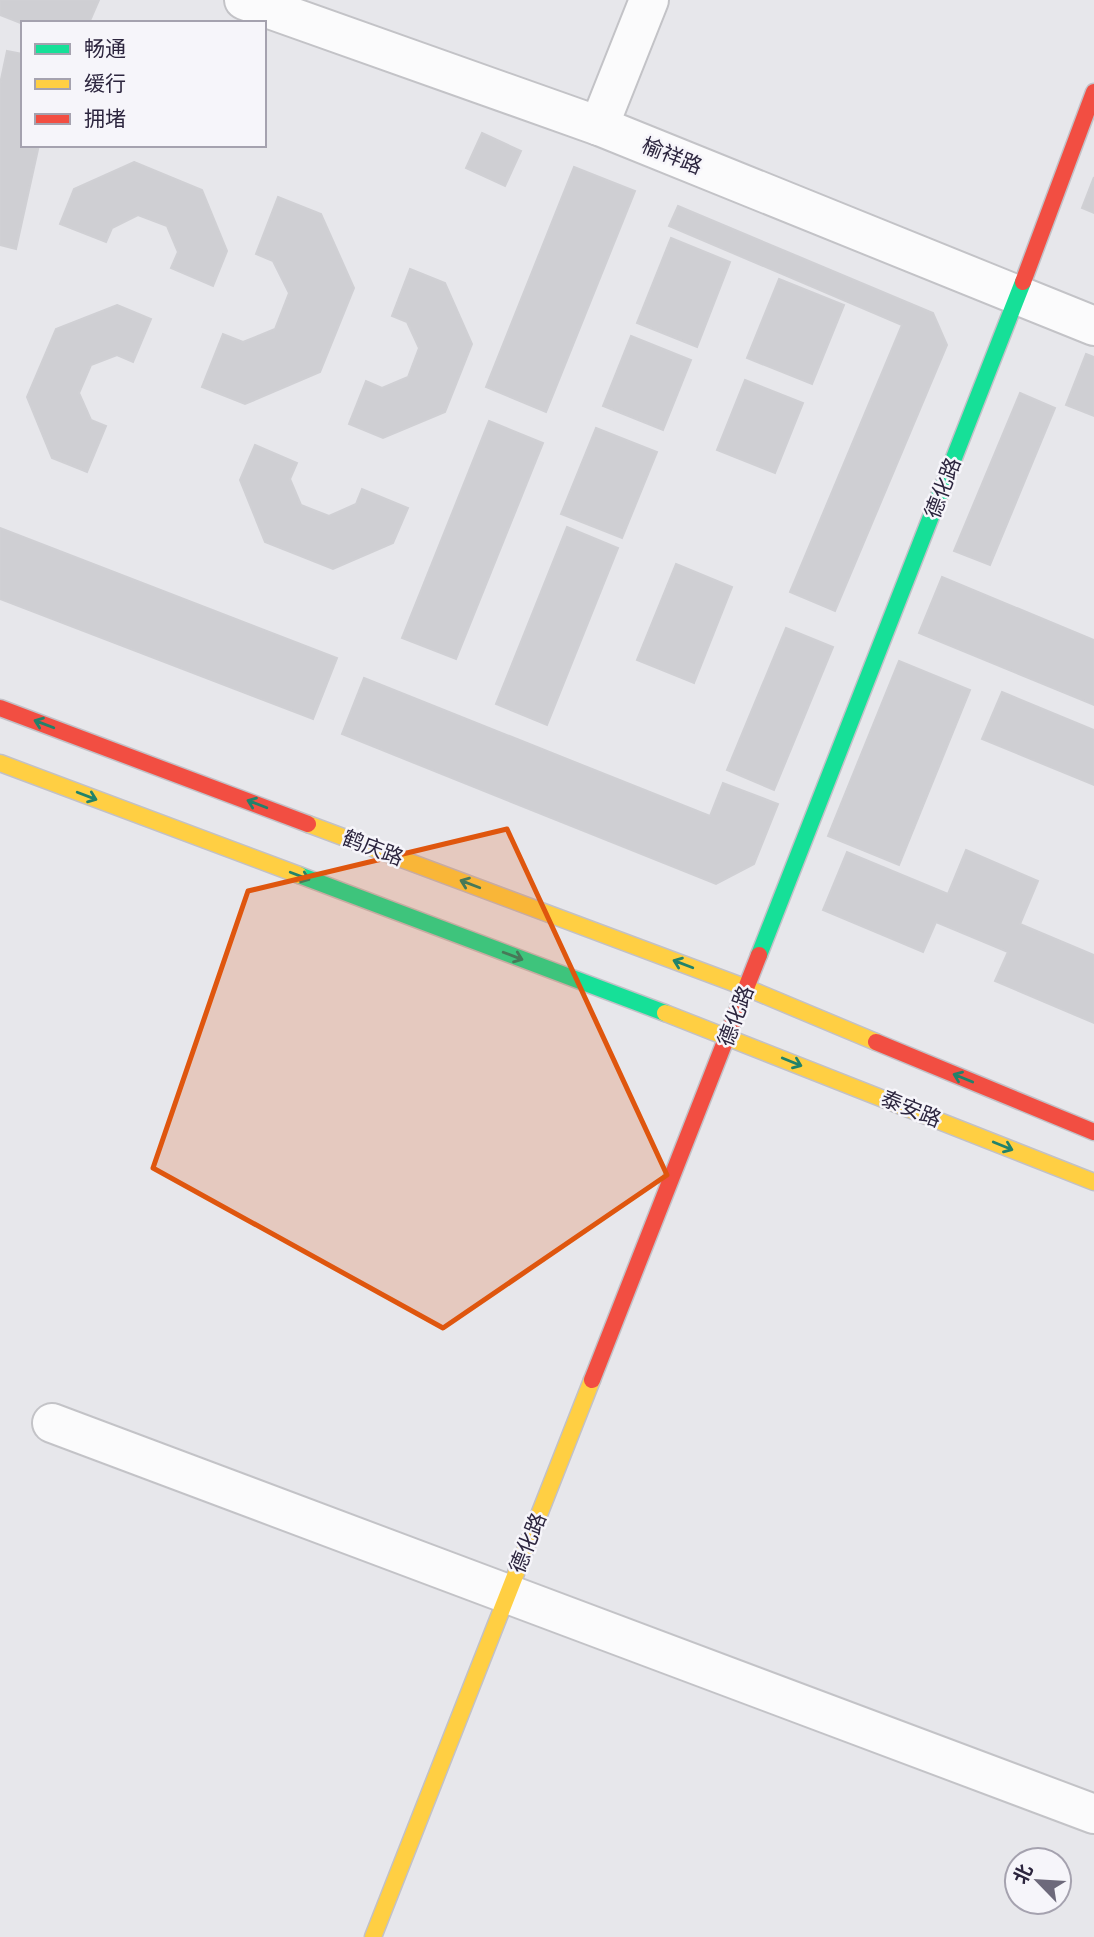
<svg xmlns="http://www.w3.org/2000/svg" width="1094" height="1937" font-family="Quicksand,'Noto Sans SC',sans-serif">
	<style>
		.building { fill: #cfcfd3; stroke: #d0d0d4; stroke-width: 2 }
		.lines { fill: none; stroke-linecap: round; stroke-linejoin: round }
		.street-casing { stroke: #c3c3c7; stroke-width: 42 }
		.fast-casing { stroke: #c2c1c7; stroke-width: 19 }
		.slow-casing { stroke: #c2c1c7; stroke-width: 19 }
		.jam-casing { stroke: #c2c1c7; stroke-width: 19 }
		.street { stroke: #fbfbfc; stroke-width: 38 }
		.fast { stroke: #16e098; stroke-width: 16 }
		.slow { stroke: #ffcf43; stroke-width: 16 }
		.jam { stroke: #f24e42; stroke-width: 16 }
		.oneway { stroke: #21826b }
		.marked { fill: #df560e; fill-opacity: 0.2; stroke: #df560e; stroke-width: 5; stroke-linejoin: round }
		.labels { text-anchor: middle; stroke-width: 5; stroke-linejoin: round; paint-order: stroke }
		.street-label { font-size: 21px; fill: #2c253e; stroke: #f6f5fa }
	</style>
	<rect width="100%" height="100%" fill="#e7e7eb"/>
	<!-- building -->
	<g class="building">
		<polygon points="0,0 99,0 89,23 23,24 0,15"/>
		<polygon points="7,51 23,54 23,145 39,145 16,249 0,245 0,84"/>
		<polygon points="482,133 521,151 505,186 466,168"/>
		<polygon points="134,162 202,190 227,251 213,286 171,268 178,252 167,226 138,215 112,228 106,242 60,224 74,189"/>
		<polygon points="574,167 635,191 546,412 486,387"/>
		<polygon points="1094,177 1094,213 1082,208"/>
		<polygon points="278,197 321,214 354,288 320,372 245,404 202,387 223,334 243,342 275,329 289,293 273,261 256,254"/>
		<polygon points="678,206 933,313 947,345 835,611 790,592 902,325 669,226"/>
		<polygon points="671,238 730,262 697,347 637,323"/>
		<polygon points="410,269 445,283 472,344 445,412 383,438 349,424 366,381 382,388 408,377 419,348 407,322 392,316"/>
		<polygon points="779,279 844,305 812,384 747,358"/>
		<polygon points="117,305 151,319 133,362 117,355 91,365 79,393 91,420 106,426 87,472 52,458 27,397 56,329"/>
		<polygon points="631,336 691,360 663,430 603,406"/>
		<polygon points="1086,354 1094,357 1094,416 1066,405"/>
		<polygon points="745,380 803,403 775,473 717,450"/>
		<polygon points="1020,393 1055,408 990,565 954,551"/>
		<polygon points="489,421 543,443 456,659 402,638"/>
		<polygon points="596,428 657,452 622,538 561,514"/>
		<polygon points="255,445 297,463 290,479 301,505 329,516 356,504 362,489 408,508 393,543 333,569 265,542 240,480"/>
		<polygon points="567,527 618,548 547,725 496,704"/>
		<polygon points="0,528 337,658 313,719 0,599"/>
		<polygon points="676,564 732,587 694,683 637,660"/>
		<polygon points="942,577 1094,640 1094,705 919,633"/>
		<polygon points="786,628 833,647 774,790 727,770"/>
		<polygon points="899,661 970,690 899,865 828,836"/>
		<polygon points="364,678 710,816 723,783 778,804 754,864 716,884 342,734"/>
		<polygon points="1002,692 1094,730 1094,785 982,739"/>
		<polygon points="966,850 1038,881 1020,924 1094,955 1094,1023 995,981 1008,952 936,922 923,952 823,910 847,852 948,894"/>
	</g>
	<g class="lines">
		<defs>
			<g id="street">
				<polyline points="244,0 599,126 1094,326"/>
				<polyline points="599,126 649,0"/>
				<polyline points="52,1423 1094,1814"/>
			</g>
			<g id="fast">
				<polyline points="299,875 665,1013"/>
				<polyline points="759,955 1023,282"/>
			</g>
			<g id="slow">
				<polyline points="0,763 299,875"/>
				<polyline points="308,824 747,988 876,1042"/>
				<polyline points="665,1013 1094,1182"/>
				<polyline points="373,1937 592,1380"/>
			</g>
			<g id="jam">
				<polyline points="1023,282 1094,92"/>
				<polyline points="0,708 308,824"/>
				<polyline points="876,1042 1094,1132"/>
				<polyline points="592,1380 759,955"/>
			</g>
		</defs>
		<!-- street casing -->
		<use href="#street" class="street-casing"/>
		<!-- fast casing -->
		<use href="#fast" class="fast-casing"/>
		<!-- slow casing -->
		<use href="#slow" class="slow-casing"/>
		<!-- jam casing -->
		<use href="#jam" class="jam-casing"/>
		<!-- street -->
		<use href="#street" class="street"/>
		<!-- fast -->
		<use href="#fast" class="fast"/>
		<!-- slow -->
		<use href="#slow" class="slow"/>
		<!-- jam -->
		<use href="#jam" class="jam"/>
	</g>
	<!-- one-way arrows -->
	<defs><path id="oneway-shaft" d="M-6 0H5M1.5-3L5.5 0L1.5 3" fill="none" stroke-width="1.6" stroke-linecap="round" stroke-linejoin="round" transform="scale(1.75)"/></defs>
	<g class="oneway">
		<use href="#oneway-shaft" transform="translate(44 724) rotate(-159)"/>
		<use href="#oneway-shaft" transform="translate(87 796) rotate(21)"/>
		<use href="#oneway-shaft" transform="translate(257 804) rotate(-159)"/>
		<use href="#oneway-shaft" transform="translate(300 876) rotate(21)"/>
		<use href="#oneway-shaft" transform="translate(470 884) rotate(-159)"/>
		<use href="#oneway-shaft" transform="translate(513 956) rotate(21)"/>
		<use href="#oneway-shaft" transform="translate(683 964) rotate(-159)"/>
		<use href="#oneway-shaft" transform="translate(792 1062) rotate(22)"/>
		<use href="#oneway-shaft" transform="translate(963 1078) rotate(-158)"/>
		<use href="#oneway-shaft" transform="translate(1003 1146) rotate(22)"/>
	</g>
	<!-- marked area -->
	<path class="marked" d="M 507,829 L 667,1175 L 443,1328 L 153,1168 L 248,891 Z"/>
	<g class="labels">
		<!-- street labels -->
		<g class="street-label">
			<text transform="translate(672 156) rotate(22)" y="7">榆祥路</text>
			<text transform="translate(943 488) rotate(-69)" y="7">德化路</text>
			<text transform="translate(373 848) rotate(21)" y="7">鹤庆路</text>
			<text transform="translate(736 1016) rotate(-69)" y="7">德化路</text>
			<text transform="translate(911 1109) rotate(22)" y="7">泰安路</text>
			<text transform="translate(528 1543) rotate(-68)" y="7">德化路</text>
		</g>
	</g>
	<!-- legend -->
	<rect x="21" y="21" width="245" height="126" fill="#f6f5fa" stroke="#a5a2af" stroke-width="2"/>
	<rect x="35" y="44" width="35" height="10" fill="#16e098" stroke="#a5a2af" stroke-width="2"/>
	<text x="84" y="56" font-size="21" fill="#2c253e">畅通</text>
	<rect x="35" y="79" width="35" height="10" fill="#ffcf43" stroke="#a5a2af" stroke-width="2"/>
	<text x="84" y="91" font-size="21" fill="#2c253e">缓行</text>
	<rect x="35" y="114" width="35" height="10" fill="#f24e42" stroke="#a5a2af" stroke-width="2"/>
	<text x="84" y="126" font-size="21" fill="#2c253e">拥堵</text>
	<!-- north arrow -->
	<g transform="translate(1038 1881) rotate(295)"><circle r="33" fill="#f6f5fa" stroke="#a5a2af" stroke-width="2"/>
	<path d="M0-5L12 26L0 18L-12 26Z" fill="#6d697b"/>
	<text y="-10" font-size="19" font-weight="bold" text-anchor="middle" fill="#2c253e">北</text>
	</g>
</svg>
